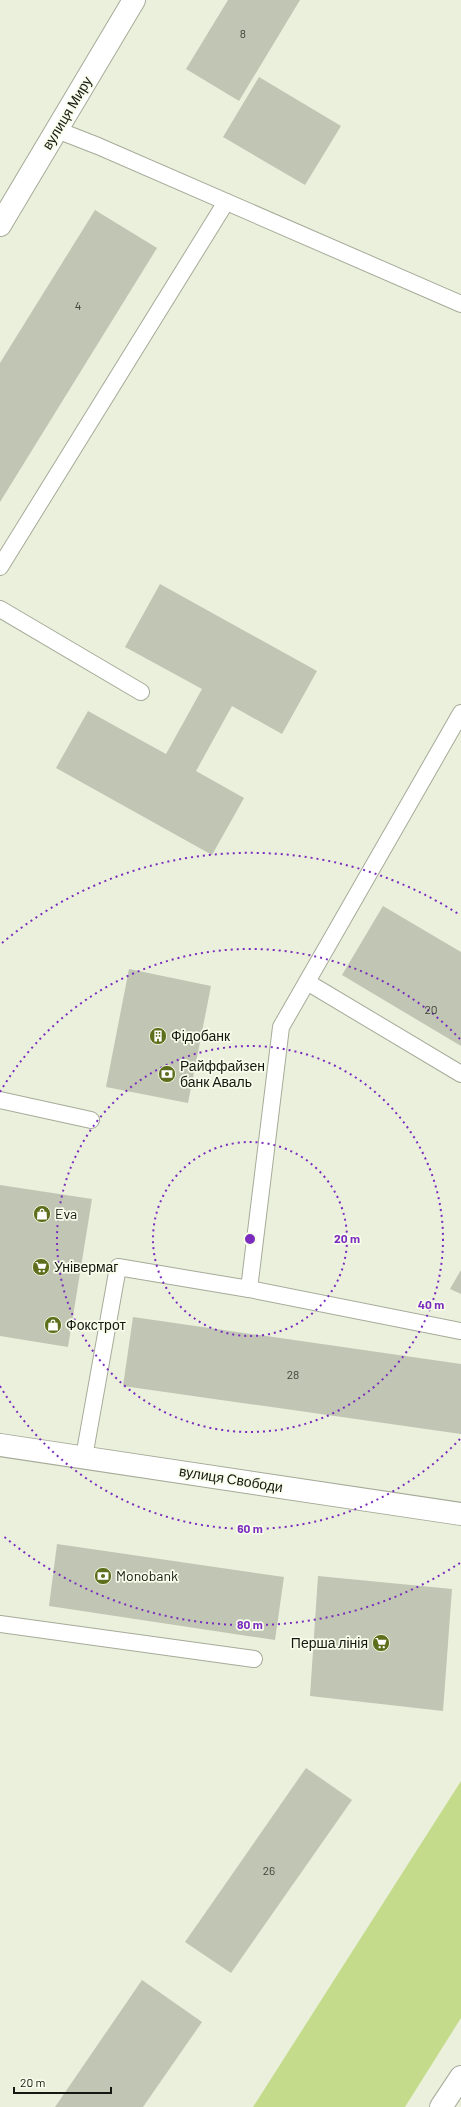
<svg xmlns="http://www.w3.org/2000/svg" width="461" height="2107" font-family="Barlow,sans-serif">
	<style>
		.green { fill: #c5db8c }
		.building { fill: #c0c6b3 }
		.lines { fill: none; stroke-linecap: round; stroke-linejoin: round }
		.service-casing { stroke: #a6ab99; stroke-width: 18 }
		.minor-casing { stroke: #a6ab99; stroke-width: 24 }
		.secondary-casing { stroke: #a6ab99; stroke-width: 24 }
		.service { stroke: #fff; stroke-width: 16 }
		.minor { stroke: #fff; stroke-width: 22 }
		.secondary { stroke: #fff; stroke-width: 22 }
		.ring { fill: none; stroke: #7b2cbf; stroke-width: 2; stroke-dasharray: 2 4 }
		.labels { text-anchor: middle; stroke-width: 3.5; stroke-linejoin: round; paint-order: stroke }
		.number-label { font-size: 12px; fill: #404339 }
		.street-label { font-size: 14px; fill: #151710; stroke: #f7fdea }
		.poi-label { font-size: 14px; fill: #151710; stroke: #f7fdea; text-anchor: start }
		.centre { fill: #7b2cbf; stroke: #f7fdea; stroke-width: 2 }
		.ring-label { font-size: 12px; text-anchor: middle; font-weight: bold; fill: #7b2cbf; stroke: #f7fdea; stroke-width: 3.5; stroke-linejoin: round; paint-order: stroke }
	</style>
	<rect width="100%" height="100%" fill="#eaf0dc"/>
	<!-- green -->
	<polygon class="green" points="461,1781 461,2018 405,2107 253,2107"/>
	<!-- building -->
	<g class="building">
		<polygon points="228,0 300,0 239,101 186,69"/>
		<polygon points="259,77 341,126 305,185 223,137"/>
		<polygon points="95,210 157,248 0,502 0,363"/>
		<polygon points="160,584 317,671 282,734 232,706 196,771 244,798 212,855 56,768 88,711 166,754 202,689 125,647"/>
		<polygon points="383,906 461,952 461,1046 342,975"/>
		<polygon points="129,969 211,986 188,1103 106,1087"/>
		<polygon points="0,1185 92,1199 68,1347 0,1336"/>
		<polygon points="461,1270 461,1294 450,1289"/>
		<polygon points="133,1317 461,1364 461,1434 123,1386"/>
		<polygon points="57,1544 284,1577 275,1640 49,1606"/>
		<polygon points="318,1576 452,1589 443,1711 310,1696"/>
		<polygon points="306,1768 352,1800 231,1973 185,1942"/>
		<polygon points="142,1980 202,2022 143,2107 55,2107"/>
	</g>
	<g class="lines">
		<defs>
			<g id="service">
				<polyline points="57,130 98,146 461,304"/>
				<polyline points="0,567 226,202"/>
				<polyline points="0,609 141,692"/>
				<polyline points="307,982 461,1074"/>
				<polyline points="0,1100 91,1120"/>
				<polyline points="249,1289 460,1331"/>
				<polyline points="84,1457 118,1267 249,1289 281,1027 461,713"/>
				<polyline points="0,1624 254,1659"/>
			</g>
			<polyline id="minor" points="441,2107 461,2077"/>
			<g id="secondary">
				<polyline points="0,225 134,0"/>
				<polyline points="0,1445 461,1514"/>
			</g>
		</defs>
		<!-- service casing -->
		<use href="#service" class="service-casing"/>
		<!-- minor casing -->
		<use href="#minor" class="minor-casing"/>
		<!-- secondary casing -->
		<use href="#secondary" class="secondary-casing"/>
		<!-- service -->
		<use href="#service" class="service"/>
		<!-- minor -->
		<use href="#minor" class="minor"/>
		<!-- secondary -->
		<use href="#secondary" class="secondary"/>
	</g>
	<!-- distance rings -->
	<g class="ring">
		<circle cx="250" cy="1239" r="97"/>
		<circle cx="250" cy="1239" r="193"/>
		<path d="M460 1439A290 290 0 0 1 0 1386M0 1092A290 290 0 0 1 460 1039"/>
		<path d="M460 1563A386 386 0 0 1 2 1535M2 943A386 386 0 0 1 460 915"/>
	</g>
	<!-- icons -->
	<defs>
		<symbol id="building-disc" viewBox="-11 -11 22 22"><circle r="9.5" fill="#5d6f1c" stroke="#f7fdea"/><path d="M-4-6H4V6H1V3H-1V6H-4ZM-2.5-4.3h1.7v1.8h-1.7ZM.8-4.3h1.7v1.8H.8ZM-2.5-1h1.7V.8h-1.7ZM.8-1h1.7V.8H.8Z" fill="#fff"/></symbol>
		<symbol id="bank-disc" viewBox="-11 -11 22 22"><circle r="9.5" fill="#5d6f1c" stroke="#f7fdea"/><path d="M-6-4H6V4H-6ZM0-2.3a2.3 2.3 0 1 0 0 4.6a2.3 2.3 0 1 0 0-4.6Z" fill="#fff"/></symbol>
		<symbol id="shop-disc" viewBox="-11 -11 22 22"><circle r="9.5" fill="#5d6f1c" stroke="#f7fdea"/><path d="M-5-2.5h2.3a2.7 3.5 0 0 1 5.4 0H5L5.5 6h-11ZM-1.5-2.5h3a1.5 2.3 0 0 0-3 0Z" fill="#fff"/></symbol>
		<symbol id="supermarket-disc" viewBox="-11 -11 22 22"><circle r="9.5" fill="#5d6f1c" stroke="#f7fdea"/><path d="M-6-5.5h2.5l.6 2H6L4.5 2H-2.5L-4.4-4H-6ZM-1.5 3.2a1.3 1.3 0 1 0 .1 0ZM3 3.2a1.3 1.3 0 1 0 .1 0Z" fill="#fff"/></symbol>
	</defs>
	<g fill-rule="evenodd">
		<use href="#building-disc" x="148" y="1026" width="20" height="20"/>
		<use href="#bank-disc" x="157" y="1064" width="20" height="20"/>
		<use href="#shop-disc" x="32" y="1204" width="20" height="20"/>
		<use href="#supermarket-disc" x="31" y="1257" width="20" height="20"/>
		<use href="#shop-disc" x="43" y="1315" width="20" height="20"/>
		<use href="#bank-disc" x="93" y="1566" width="20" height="20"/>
		<use href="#supermarket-disc" x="371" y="1633" width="20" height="20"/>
	</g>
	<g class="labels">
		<!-- number labels -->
		<g class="number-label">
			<text x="243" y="38">8</text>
			<text x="78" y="310">4</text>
			<text x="431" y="1014">20</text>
			<text x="293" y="1379">28</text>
			<text x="269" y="1875">26</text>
		</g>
		<!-- street labels -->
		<g class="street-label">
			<text transform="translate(67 113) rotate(-59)" y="5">вулиця Миру</text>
			<text transform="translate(231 1479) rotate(9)" y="5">вулиця Свободи</text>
		</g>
		<!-- poi labels -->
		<g class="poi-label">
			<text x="171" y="1041">Фідобанк</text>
			<text x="180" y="1071">Райффайзен<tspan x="180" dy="16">банк Аваль</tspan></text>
			<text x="55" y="1219">Eva</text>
			<text x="54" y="1272">Універмаг</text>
			<text x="66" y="1330">Фокстрот</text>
			<text x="116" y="1581">Monobank</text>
			<text x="368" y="1648" text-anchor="end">Перша лінія</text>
		</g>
	</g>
	<circle cx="250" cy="1239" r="6" class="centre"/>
	<g class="ring-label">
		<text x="347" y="1243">20 m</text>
		<text x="431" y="1309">40 m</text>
		<text x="250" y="1533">60 m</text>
		<text x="250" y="1629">80 m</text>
	</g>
	<!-- scale -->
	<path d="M14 2087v6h97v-6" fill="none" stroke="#151710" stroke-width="2"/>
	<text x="20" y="2087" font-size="12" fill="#151710" stroke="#f7fdea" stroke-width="3" paint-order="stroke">20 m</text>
</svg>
